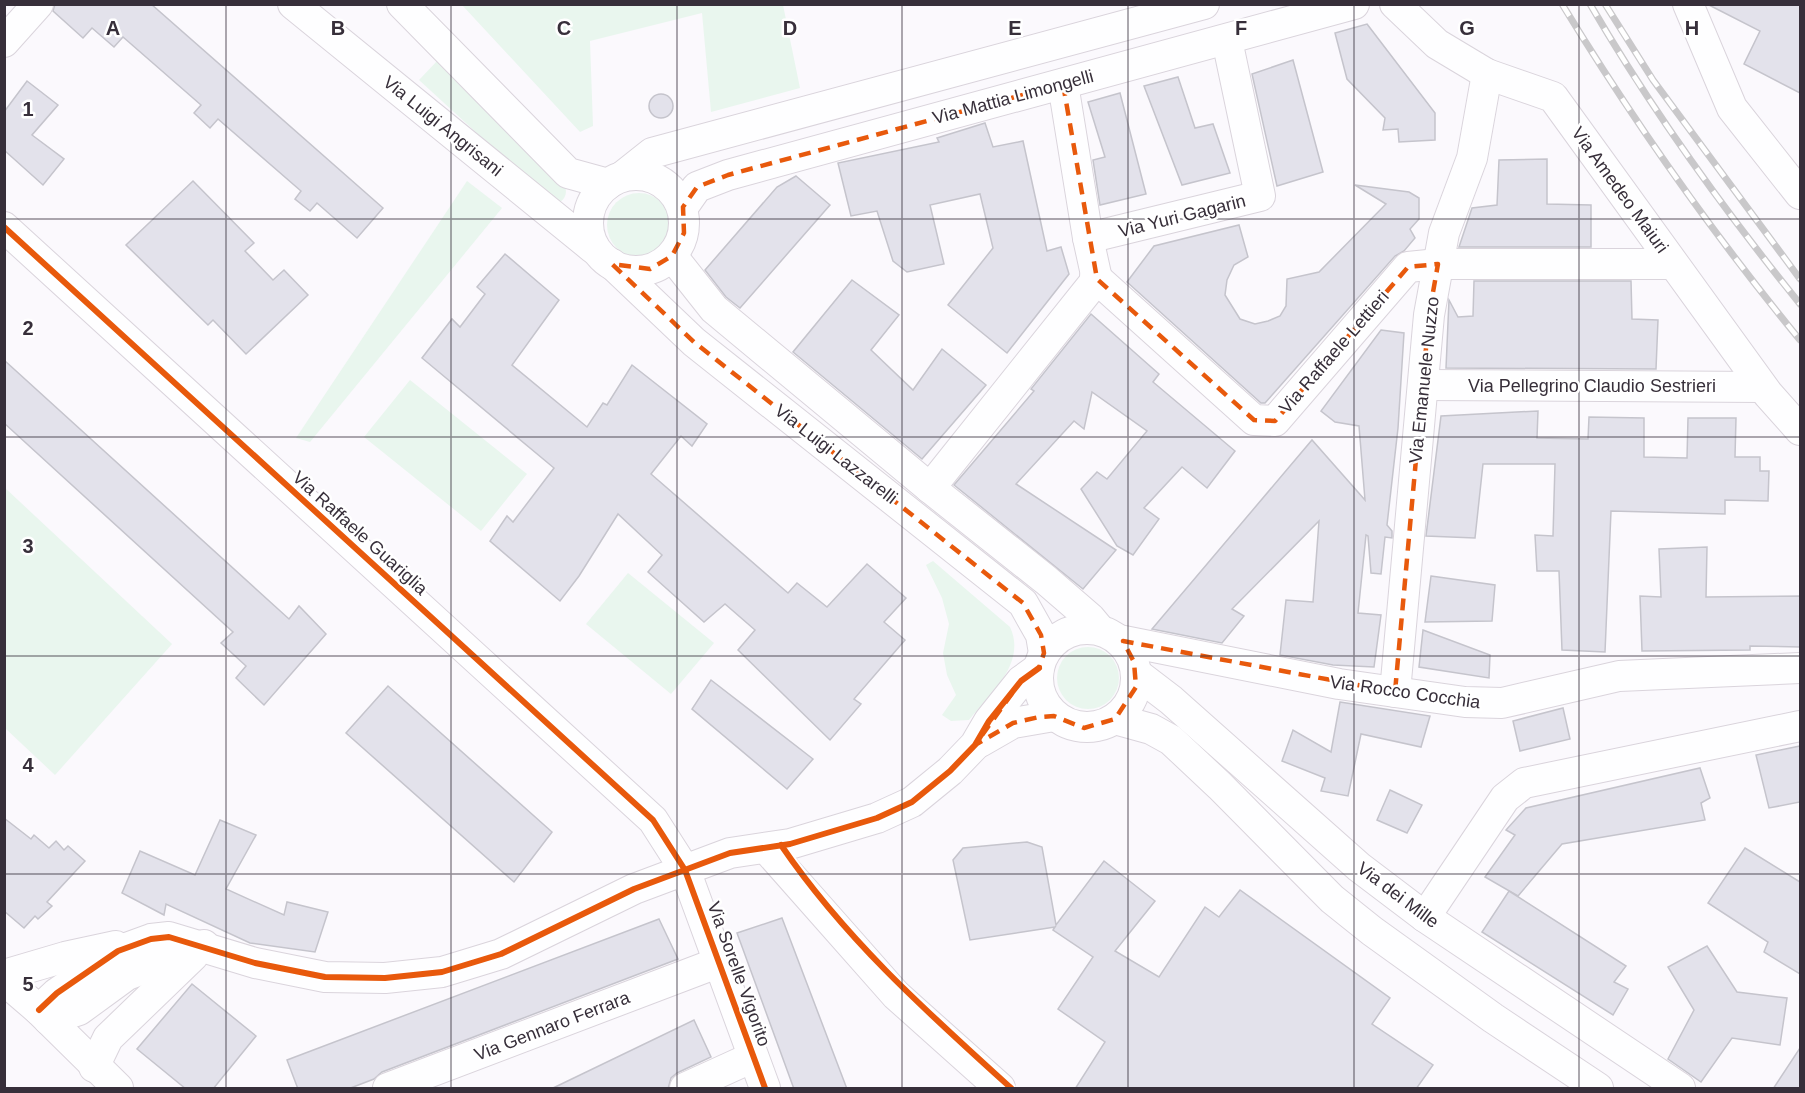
<svg xmlns="http://www.w3.org/2000/svg" width="1805" height="1093" font-family="Arial,sans-serif">
	<style>
		.green { fill: #e9f6ee }
		.building { fill: #e3e2eb; stroke: #c5c4cc; stroke-width: 1.5 }
		.lines { fill: none; stroke-linecap: round; stroke-linejoin: round }
		.minor-casing { stroke: #dad4dc; stroke-width: 32 }
		.minor { stroke: #fefeff; stroke-width: 30 }
		.rail-casing { stroke: #c9c8ca; stroke-width: 7 }
		.rail { stroke: #fff; stroke-width: 4.5; stroke-dasharray: 14; stroke-linecap: butt }
		.cycleway-casing { stroke: #fff; stroke-width: 10 }
		.cycleway { stroke: #e8590c; stroke-width: 6 }
		.marked { fill: none; stroke: #e8590c; stroke-width: 4.5; stroke-dasharray: 12 8; stroke-linejoin: round }
		.grid { fill: none; stroke: #372f3a; stroke-width: 1.5; stroke-opacity: 0.55 }
		.labels { text-anchor: middle; stroke-width: 5; stroke-linejoin: round; paint-order: stroke }
		.street-label { font-size: 18px; fill: #372f3a; stroke: #fff }
		.grid-label { font-size: 20px; text-anchor: middle; font-weight: bold; fill: #372f3a; stroke: #fff; stroke-width: 5; stroke-linejoin: round; paint-order: stroke }
	</style>
	<rect width="100%" height="100%" fill="#fbf9fd"/>
	<!-- green -->
	<g class="green">
		<polygon points="462,5 783,5 800,88 711,112 702,13 590,41 593,126 580,132"/>
		<path d="M 438,60 L 565,185 C 567,193 566,198 559,203 L 551,201 L 419,80 Z"/>
		<polygon points="467,181 502,208 310,442 296,438"/>
		<circle cx="639" cy="225" r="32"/>
		<polygon points="410,380 527,474 481,531 364,437"/>
		<polygon points="4,487 172,644 55,775 5,728"/>
		<path d="M 933,561 L 1010,627 C 1027,663 990,694 969,720 L 951,721 L 942,715 L 956,695 L 947,675 L 943,653 L 949,624 L 942,598 L 926,565 Z"/>
		<polygon points="628,573 714,643 671,694 586,624"/>
		<circle cx="1088" cy="678" r="31"/>
	</g>
	<!-- building -->
	<g class="building">
		<polygon points="55,4 151,4 383,208 357,238 317,203 310,211 295,199 301,191 218,119 210,128 194,113 201,105 123,37 114,47 92,28 83,38 53,11"/>
		<polygon points="1707,4 1800,4 1800,93 1744,64 1760,31"/>
		<polygon points="1367,24 1435,113 1435,140 1399,142 1398,129 1383,130 1385,118 1347,79 1335,33"/>
		<polygon points="1293,60 1323,172 1277,186 1252,74"/>
		<polygon points="1178,77 1195,128 1213,124 1230,173 1182,185 1144,86"/>
		<polygon points="27,81 58,105 32,135 64,159 43,185 4,150 4,112"/>
		<polygon points="1120,93 1146,194 1100,205 1093,160 1105,157 1088,102"/>
		<circle cx="661" cy="106" r="12"/>
		<polygon points="985,123 993,147 1023,141 1047,251 1061,247 1069,274 1007,353 948,305 993,248 980,194 930,205 944,264 907,272 893,261 877,211 851,216 838,163 939,142 937,138"/>
		<polygon points="1547,159 1547,204 1591,205 1591,247 1459,247 1472,208 1497,205 1499,160"/>
		<polygon points="796,176 830,205 740,308 726,297 705,270 777,187"/>
		<polygon points="193,181 254,243 245,251 273,280 284,270 308,295 246,354 213,320 208,325 126,245"/>
		<polygon points="1355,185 1409,192 1419,198 1419,219 1410,229 1415,238 1404,251 1395,256 1265,403 1261,403 1127,282 1154,246 1239,225 1248,257 1234,265 1227,280 1225,295 1240,319 1255,324 1268,321 1280,316 1286,306 1287,279 1319,272 1386,204"/>
		<polygon points="505,254 559,300 512,365 587,427 603,403 607,405 632,365 707,424 692,446 681,436 651,474 788,593 797,583 827,607 867,564 906,598 884,622 905,640 854,699 861,704 830,740 738,650 755,630 725,604 704,622 648,572 662,555 618,514 579,576 560,601 490,541 507,516 513,522 554,468 422,358 452,319 460,327 485,294 477,287"/>
		<polygon points="852,280 899,315 871,350 913,390 942,349 986,385 922,459 793,352"/>
		<polygon points="1474,281 1631,281 1632,319 1658,320 1656,369 1446,368 1449,300 1458,317 1473,316"/>
		<polygon points="1091,314 1159,374 1153,382 1235,451 1207,488 1182,467 1144,508 1159,519 1133,555 1117,546 1081,489 1097,472 1107,479 1147,431 1092,392 1084,429 1074,421 1016,484 1116,550 1083,589 954,485 1034,391 1031,389"/>
		<polygon points="1381,330 1404,333 1398,428 1387,525 1392,531 1392,538 1385,537 1381,574 1371,573 1368,536 1366,535 1358,613 1381,615 1374,667 1333,665 1280,655 1286,600 1313,602 1319,521 1232,609 1244,616 1222,643 1152,629 1312,440 1365,500 1359,426 1335,422 1321,411"/>
		<polygon points="4,360 289,619 299,606 326,634 264,705 236,678 246,666 221,643 233,632 4,423"/>
		<polygon points="1538,411 1537,438 1588,439 1589,417 1644,418 1644,457 1687,458 1688,418 1736,418 1735,457 1760,457 1760,471 1769,471 1768,501 1725,500 1725,514 1611,511 1605,652 1562,650 1559,571 1537,571 1535,535 1553,536 1555,464 1483,464 1475,538 1426,536 1441,416"/>
		<polygon points="1707,547 1706,597 1800,596 1800,647 1750,646 1750,650 1642,651 1640,596 1661,597 1659,549"/>
		<polygon points="1431,576 1495,585 1492,621 1425,622"/>
		<polygon points="1423,630 1490,655 1489,678 1419,667"/>
		<polygon points="711,680 813,759 787,789 692,709"/>
		<polygon points="388,686 552,832 514,882 346,733"/>
		<polygon points="1340,702 1430,716 1421,747 1361,734 1348,796 1321,791 1325,778 1282,761 1293,730 1331,752"/>
		<polygon points="1563,708 1570,739 1520,751 1513,721"/>
		<polygon points="1800,746 1800,802 1769,808 1756,755"/>
		<polygon points="1700,768 1710,798 1701,803 1705,820 1562,844 1518,896 1485,877 1515,835 1506,830 1526,808"/>
		<polygon points="1390,790 1422,805 1407,833 1377,820"/>
		<polygon points="4,818 31,839 34,835 49,848 56,841 64,850 68,846 85,861 47,902 52,906 38,919 35,916 24,928 4,911"/>
		<polygon points="220,820 256,835 226,889 284,915 287,902 328,912 315,952 250,943 166,904 164,915 122,893 140,851 195,875"/>
		<polygon points="1027,842 1042,847 1056,925 1104,861 1155,901 1115,951 1159,977 1205,907 1219,917 1240,890 1390,998 1372,1024 1433,1065 1416,1089 1075,1089 1105,1042 1058,1009 1093,957 1053,930 1055,927 970,940 953,860 963,848"/>
		<polygon points="1745,848 1800,882 1800,974 1764,952 1768,942 1708,903"/>
		<polygon points="1509,891 1626,966 1614,982 1628,989 1613,1015 1482,932"/>
		<polygon points="782,918 847,1089 794,1089 737,933"/>
		<polygon points="659,919 678,959 382,1072 374,1079 348,1089 298,1089 287,1060"/>
		<polygon points="1707,946 1737,992 1787,998 1780,1045 1732,1038 1701,1082 1668,1059 1694,1010 1668,967"/>
		<polygon points="192,984 256,1036 213,1089 186,1089 137,1049"/>
		<polygon points="694,1020 711,1057 677,1073 671,1078 668,1089 551,1089"/>
		<polygon points="1800,1048 1800,1089 1773,1089"/>
	</g>
	<g class="lines">
		<defs>
			<g id="minor">
				<polyline points="293,4 593,248"/>
				<polyline points="402,4 568,173 608,184"/>
				<polyline points="1395,4 1437,44 1487,74 1553,97 1768,394 1800,430"/>
				<polyline points="1688,4 1732,108 1800,194"/>
				<polyline points="4,42 38,4"/>
				<circle cx="636" cy="223" r="48"/>
				<polyline points="623,176 652,153 1204,4"/>
				<polyline points="683,207 697,187 728,175 1354,4"/>
				<polyline points="4,227 653,820 685,870 765,1088"/>
				<polyline points="1088,238 1260,196 1227,40"/>
				<polyline points="672,256 714,309 930,488 1046,580 1090,618 1100,630"/>
				<polyline points="612,264 694,342 1023,603 1041,635 1044,653"/>
				<polyline points="1095,277 1254,420 1275,421 1408,267 1438,264 1673,264"/>
				<polyline points="1423,385 1762,387"/>
				<polyline points="930,488 1097,279 1088,238 1063,84"/>
				<circle cx="1087" cy="678" r="49"/>
				<polyline points="1119,640 1339,684 1465,702 1502,703 1619,676 1800,668"/>
				<polyline points="1137,674 1171,700 1359,867 1425,917 1680,1088"/>
				<polyline points="1395,692 1429,315 1444,233 1472,158 1487,74"/>
				<polyline points="1115,719 1151,729 1171,740 1220,786 1332,899 1372,931 1493,1018 1598,1088"/>
				<polyline points="980,742 1013,723 1054,716"/>
				<polyline points="766,848 896,995 1000,1088"/>
				<polyline points="1425,917 1505,798 1524,783 1800,726"/>
				<polyline points="4,975 65,957 116,946"/>
				<polyline points="4,980 39,1010 118,1088"/>
				<polyline points="39,1010 57,993 118,951 151,939 169,937 255,963 325,977 385,978 442,972 501,954 634,889 730,853 790,844 877,818 912,802 950,771 975,745 989,721 1021,681 1039,668"/>
				<polyline points="49,1020 79,1010 127,975 204,945"/>
				<polyline points="94,1067 108,1038 193,956"/>
				<polyline points="388,1088 717,963"/>
				<polyline points="685,1088 753,1057"/>
			</g>
		</defs>
		<!-- minor casing -->
		<use href="#minor" class="minor-casing"/>
		<!-- minor -->
		<use href="#minor" class="minor"/>
		<defs>
			<g id="rail">
				<path d="M 1562,4 C 1634,122 1713,234 1800,340"/>
				<path d="M 1590,4 C 1651,109 1724,210 1800,304"/>
				<polyline points="1605,4 1653,80 1800,279"/>
			</g>
		</defs>
		<!-- rail casing -->
		<use href="#rail" class="rail-casing"/>
		<!-- rail -->
		<use href="#rail" class="rail"/>
		<defs>
			<g id="cycleway">
				<polyline points="4,227 653,820 685,870 765,1088"/>
				<path d="M 781,845 C 845,939 928,1013 1011,1088"/>
				<polyline points="39,1010 57,993 118,951 151,939 169,937 255,963 325,977 385,978 442,972 501,954 634,889 730,853 790,844 877,818 912,802 950,771 975,745 989,721 1021,681 1039,668"/>
			</g>
		</defs>
		<!-- cycleway casing -->
		<use href="#cycleway" class="cycleway-casing"/>
		<!-- cycleway -->
		<use href="#cycleway" class="cycleway"/>
	</g>
	<!-- marked area -->
	<path class="marked" d="M 1063,84 L 1097,279 L 1254,420 L 1275,421 L 1408,267 L 1438,264 L 1429,315 L 1395,692 L 1123,641 L 1134,662 L 1136,687 L 1115,719 L 1084,728 L 1054,716 L 1039,717 L 1013,723 L 975,745 L 1021,681 L 1039,668 L 1044,653 L 1041,635 L 1023,603 L 694,342 L 612,264 L 650,269 L 672,256 L 684,233 L 683,207 L 697,187 L 728,175 Z"/>
	<!-- grid -->
	<path class="grid" d="M 226,4 L 226,1088M 451,4 L 451,1088M 677,4 L 677,1088M 902,4 L 902,1088M 1128,4 L 1128,1088M 1354,4 L 1354,1088M 1579,4 L 1579,1088M 4,219 L 1800,219M 4,437 L 1800,437M 4,656 L 1800,656M 4,874 L 1800,874"/>
	<g class="labels">
		<!-- street labels -->
		<g class="street-label">
			<text transform="translate(1013 97) rotate(-15)" y="6">Via Mattia Limongelli</text>
			<text transform="translate(443 126) rotate(39)" y="6">Via Luigi Angrisani</text>
			<text transform="translate(1620 190) rotate(54)" y="6">Via Amedeo Maiuri</text>
			<text transform="translate(1182 216) rotate(-14)" y="6">Via Yuri Gagarin</text>
			<text transform="translate(1334 352) rotate(-49)" y="6">Via Raffaele Lettieri</text>
			<text transform="translate(1424 380) rotate(-84)" y="6">Via Emanuele Nuzzo</text>
			<text x="1592" y="392">Via Pellegrino Claudio Sestrieri</text>
			<text transform="translate(836 454) rotate(38)" y="6">Via Luigi Lazzarelli</text>
			<text transform="translate(360 533) rotate(42)" y="6">Via Raffaele Guariglia</text>
			<text transform="translate(1405 692) rotate(8)" y="6">Via Rocco Cocchia</text>
			<text transform="translate(1398 895) rotate(37)" y="6">Via dei Mille</text>
			<text transform="translate(739 974) rotate(70)" y="6">Via Sorelle Vigorito</text>
			<text transform="translate(552 1026) rotate(-21)" y="6">Via Gennaro Ferrara</text>
		</g>
	</g>
	<g class="grid-label">
		<text x="113" y="35">A</text>
		<text x="338" y="35">B</text>
		<text x="564" y="35">C</text>
		<text x="790" y="35">D</text>
		<text x="1015" y="35">E</text>
		<text x="1241" y="35">F</text>
		<text x="1467" y="35">G</text>
		<text x="1692" y="35">H</text>
		<text x="28" y="116">1</text>
		<text x="28" y="335">2</text>
		<text x="28" y="553">3</text>
		<text x="28" y="772">4</text>
		<text x="28" y="991">5</text>
	</g>
	<!-- border -->
	<rect width="1805" height="1093" fill="none" stroke="#372f3a" stroke-width="12"/>
</svg>
